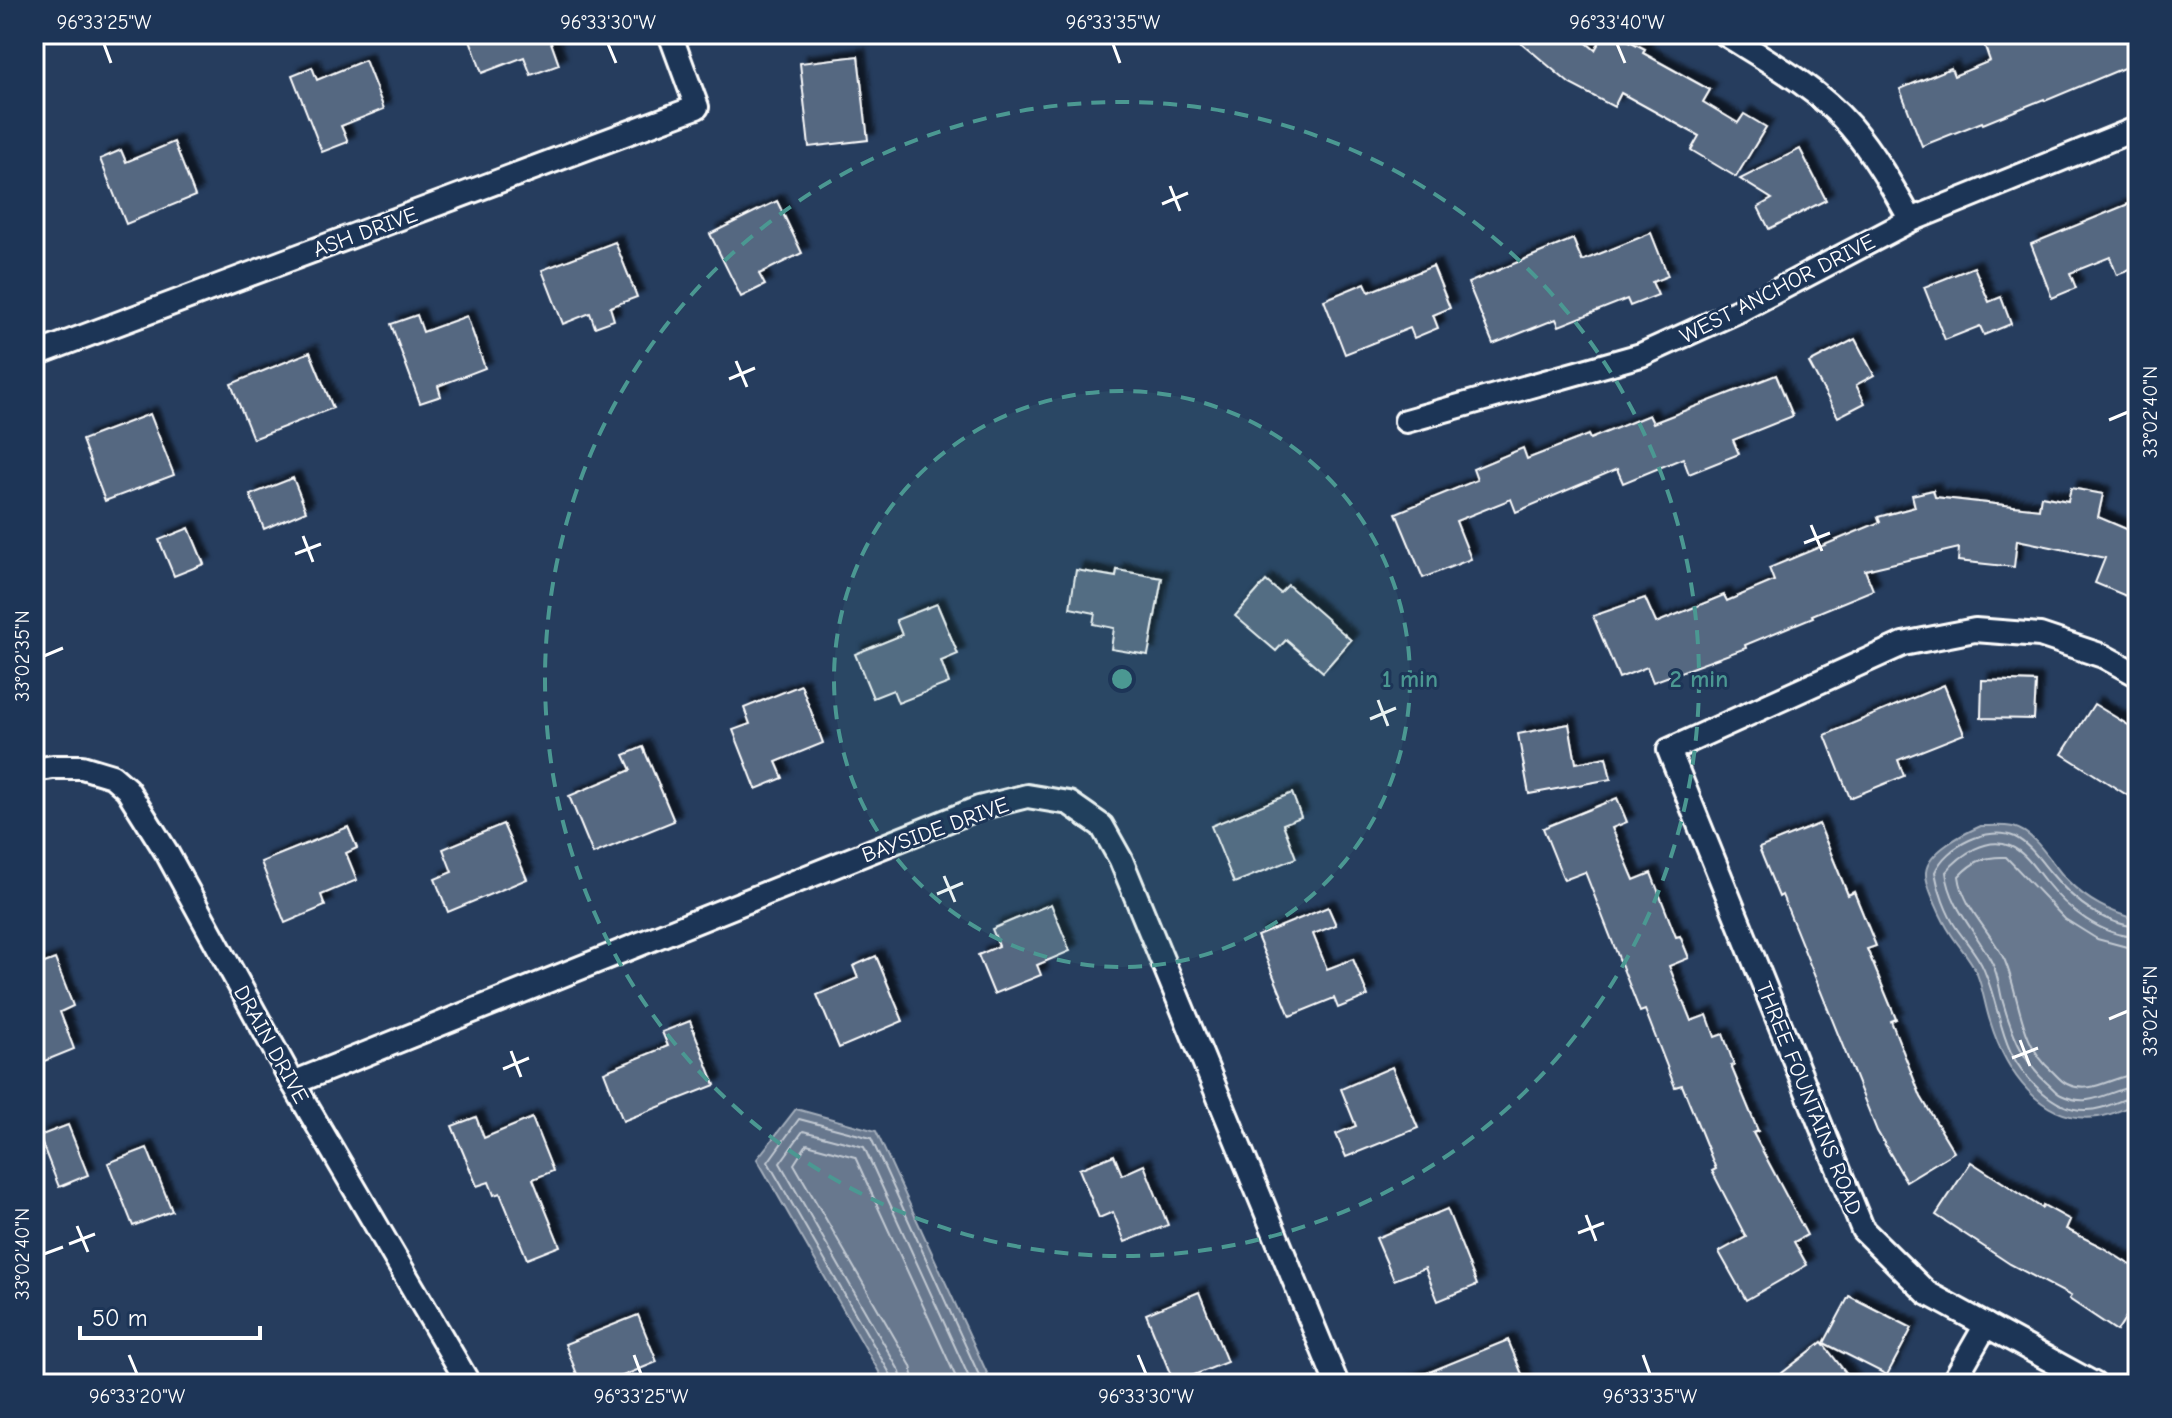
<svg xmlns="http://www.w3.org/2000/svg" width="2172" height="1418" font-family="'Comic Neue',sans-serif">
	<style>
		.water { fill: #67788e; stroke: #a4aebb; stroke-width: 2 }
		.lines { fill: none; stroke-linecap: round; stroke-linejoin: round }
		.shore { stroke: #c2c9d2; stroke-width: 2 }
		.building { fill: #556781; stroke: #fff; stroke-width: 2; filter: url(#shadow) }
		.street-casing { stroke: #fff; stroke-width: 28 }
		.street { stroke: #1d3557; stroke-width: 22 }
		.ticks { fill: none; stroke: #fff; stroke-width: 3 }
		.ring { fill: none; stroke: #4b9892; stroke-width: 4; stroke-dasharray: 14 10 }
		.labels { text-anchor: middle; stroke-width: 6; stroke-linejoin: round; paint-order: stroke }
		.street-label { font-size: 22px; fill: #fff; stroke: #1d3557 }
		.centre { fill: #4b9892; stroke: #1d3557; stroke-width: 4 }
		.ring-label { font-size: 24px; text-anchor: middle; font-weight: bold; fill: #4b9892; stroke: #1d3557; stroke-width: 6; stroke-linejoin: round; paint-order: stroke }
		.neatline { fill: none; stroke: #fff; stroke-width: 3 }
		.ticks-label { font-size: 20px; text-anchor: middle; fill: #fff }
	</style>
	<defs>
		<filter id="shadow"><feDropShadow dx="7" dy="-7" stdDeviation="2" flood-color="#0009"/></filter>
	</defs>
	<rect width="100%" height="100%" fill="#263d5e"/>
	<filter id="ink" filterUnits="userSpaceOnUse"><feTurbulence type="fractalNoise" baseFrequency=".0125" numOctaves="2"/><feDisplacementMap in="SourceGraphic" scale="16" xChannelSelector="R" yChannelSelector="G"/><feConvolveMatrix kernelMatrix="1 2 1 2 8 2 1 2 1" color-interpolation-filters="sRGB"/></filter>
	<g filter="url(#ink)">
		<!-- water -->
		<g class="water">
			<path d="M 1981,826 C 1991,826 2003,825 2013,827 C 2037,833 2051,864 2067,880 C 2087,901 2110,912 2138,920 L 2138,1103 C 2125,1108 2111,1116 2098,1117 C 2040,1125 2005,1070 1990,1021 C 1985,1006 1983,989 1977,974 C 1972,959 1959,947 1951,934 C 1943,922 1925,885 1926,872 C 1928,851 1965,833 1981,826 Z"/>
			<polygon points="796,1109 876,1131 992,1384 886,1384 757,1159"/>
		</g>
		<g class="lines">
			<!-- shore -->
			<g class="shore">
				<path d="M 2138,927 C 2102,924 2072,899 2050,872 C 2040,860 2029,844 2015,837 C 1988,825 1946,846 1935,872 C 1938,890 1946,913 1957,929 C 1966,942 1978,955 1984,970 C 2004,1017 1997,1052 2041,1091 C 2054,1102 2067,1110 2085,1110 C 2104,1111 2120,1098 2138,1096"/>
				<path d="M 2138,937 C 2101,936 2067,909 2045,881 C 2036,870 2025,852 2010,846 C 1987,836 1960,855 1946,872 C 1950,908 1977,932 1992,963 C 1998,974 1999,987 2002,999 C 2011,1031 2022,1061 2047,1083 C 2052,1087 2056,1093 2061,1095 C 2092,1110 2110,1088 2138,1086"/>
				<path d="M 2138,950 L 2097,939 L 2065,919 L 2006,857 C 1985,856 1973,861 1959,876 C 1963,909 1992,932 2005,961 C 2021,1000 2019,1043 2053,1072 C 2057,1076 2062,1082 2067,1084 C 2092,1096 2113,1075 2138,1074"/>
				<polyline points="893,1384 892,1377 768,1162 799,1119 871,1138 983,1384"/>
				<polyline points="903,1384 900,1372 780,1163 803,1131 864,1147 972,1384"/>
				<polyline points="915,1384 911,1366 794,1164 807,1144 855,1157 959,1384"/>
			</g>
		</g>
		<!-- building -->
		<g class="building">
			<polygon points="468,34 548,34 559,65 531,75 524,57 482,73"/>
			<polygon points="1511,34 1576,34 1595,50 1604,34 1616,34 1645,49 1643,53 1710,90 1703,102 1738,123 1744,114 1766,127 1736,177 1691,150 1699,136 1621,93 1614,107 1570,84"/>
			<polygon points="2037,34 2138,34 2138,62 2045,101 2044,99 1983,124 1982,122 1922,146 1900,89 1951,68 1954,76 1990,61 1984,44 2006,35 2010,45"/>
			<polygon points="858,56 868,140 809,147 800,63"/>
			<polygon points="365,60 384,109 341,126 348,142 322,152 292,75 312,67 317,80"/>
			<polygon points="174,142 195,196 126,224 100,159 121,150 126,162"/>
			<polygon points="1800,149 1826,200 1769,229 1758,207 1772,199 1740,179"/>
			<polygon points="2138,200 2138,267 2117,275 2110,257 2070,273 2076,288 2052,298 2031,244"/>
			<polygon points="777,201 802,253 759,274 765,285 741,297 710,234"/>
			<polygon points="1651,233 1668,276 1652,282 1658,295 1630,306 1627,299 1559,326 1556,319 1493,344 1468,283 1573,239 1582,261"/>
			<polygon points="615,242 637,297 610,307 614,320 595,327 590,313 563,324 542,270"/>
			<polygon points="1433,266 1450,308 1433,315 1438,328 1414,338 1410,328 1345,354 1324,300 1365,283 1369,292"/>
			<polygon points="1974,267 1989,302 2001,297 2011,324 1984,335 1980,326 1945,340 1924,287"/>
			<polygon points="417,315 423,332 467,316 485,368 438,386 441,396 420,403 391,324"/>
			<polygon points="1855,339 1874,375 1856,385 1865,403 1838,417 1809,363"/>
			<polygon points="310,352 333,408 253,439 231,384"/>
			<polygon points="1776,375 1793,416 1733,440 1739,454 1689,474 1683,458 1623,483 1617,469 1516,512 1511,499 1456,521 1471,559 1423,578 1396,513 1477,480 1473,469 1523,448 1527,459 1588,435 1590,439 1649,415 1653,423"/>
			<polygon points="150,414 174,475 105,501 82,440"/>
			<polygon points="293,478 306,511 264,529 250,495"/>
			<polygon points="2071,488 2103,494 2098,517 2138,534 2138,601 2095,583 2105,558 2017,540 2014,567 1958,561 1959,548 1865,570 1873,590 1812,615 1813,617 1745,645 1746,648 1653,682 1647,667 1619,678 1593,616 1645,598 1656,623 1724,595 1727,601 1774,581 1769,568 1880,522 1878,517 1915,507 1912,495 1933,490 1935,497 2039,509 2041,496 2068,501"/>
			<polygon points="189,528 204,564 174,576 159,540"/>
			<polygon points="1076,570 1116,577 1117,570 1162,578 1148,655 1111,649 1114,628 1093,624 1095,613 1070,608"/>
			<polygon points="1266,581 1280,593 1288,585 1351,640 1323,672 1286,640 1276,651 1235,616"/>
			<polygon points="937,604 958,654 941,661 949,683 898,703 893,690 873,698 855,654 902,635 896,620"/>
			<polygon points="1982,680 2036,682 2034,719 1981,718"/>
			<polygon points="801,685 823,743 776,762 783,778 756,789 733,730 750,724 744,708"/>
			<polygon points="1944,685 1964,734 1898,760 1904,776 1850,798 1825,735"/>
			<polygon points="2094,704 2138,731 2138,802 2062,754"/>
			<polygon points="1569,724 1576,763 1606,757 1611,779 1529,794 1518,734"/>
			<polygon points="643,747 674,821 593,854 569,796 631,770 624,755"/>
			<polygon points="1292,793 1301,817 1283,824 1296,858 1234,883 1211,826"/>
			<polygon points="1617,798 1627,822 1612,828 1634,880 1651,873 1676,937 1680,936 1689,958 1669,966 1691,1021 1707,1015 1715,1037 1723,1034 1734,1065 1731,1066 1758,1131 1753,1133 1807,1235 1794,1242 1807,1265 1746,1300 1719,1252 1746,1237 1712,1171 1716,1169 1682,1085 1675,1087 1645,1010 1640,1012 1585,872 1564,880 1543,828"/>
			<polygon points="503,824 527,879 448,912 435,879 452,872 443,849"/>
			<polygon points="1819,824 1848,895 1854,892 1876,946 1867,949 1896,1019 1891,1021 1921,1097 1954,1152 1906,1181 1877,1131 1782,895 1779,897 1759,848"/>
			<polygon points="348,827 357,848 346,853 357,880 321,895 325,906 285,923 261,862"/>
			<polygon points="1051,904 1070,951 1037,965 1041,975 994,994 978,955 999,946 992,929"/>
			<polygon points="1328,907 1336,925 1313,934 1327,969 1353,959 1368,996 1338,1008 1334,998 1290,1016 1257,936"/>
			<polygon points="876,956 903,1021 839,1048 817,995 858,978 853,966"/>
			<polygon points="55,959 73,1006 60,1012 74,1049 42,1062 34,1043 34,967"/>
			<polygon points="690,1021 715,1085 623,1121 604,1072 668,1046 662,1032"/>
			<polygon points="1392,1067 1418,1128 1346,1157 1336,1134 1356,1126 1341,1089"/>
			<polygon points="476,1117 484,1138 532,1118 553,1171 533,1179 560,1246 527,1259 500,1193 494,1195 489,1182 477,1186 452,1126"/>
			<polygon points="68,1125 88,1175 59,1187 39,1136"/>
			<polygon points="147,1148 172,1211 133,1226 108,1163"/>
			<polygon points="1114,1155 1122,1175 1144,1165 1168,1225 1125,1242 1113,1212 1099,1218 1079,1169"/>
			<polygon points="1971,1162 2042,1208 2043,1205 2070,1220 2066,1229 2102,1247 2138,1270 2138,1298 2117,1331 2069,1299 2071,1296 2010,1264 1936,1215"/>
			<polygon points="1447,1209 1477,1285 1438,1301 1425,1268 1394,1280 1376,1238"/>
			<polygon points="1199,1292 1227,1362 1174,1383 1146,1314"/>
			<polygon points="1849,1296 1912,1328 1887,1375 1824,1343"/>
			<polygon points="638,1315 657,1362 603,1384 581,1384 565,1344"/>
			<polygon points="1508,1340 1526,1384 1403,1384 1402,1383"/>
			<polygon points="1822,1342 1854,1384 1790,1384 1782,1373"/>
		</g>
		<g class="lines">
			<defs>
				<g id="street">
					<path d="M 1725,34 C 1768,61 1816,87 1850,126 C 1874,154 1893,188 1911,220"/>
					<polyline points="34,355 697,107 670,34"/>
					<polyline points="1406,421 1641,355 1740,310 1911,220 2138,128"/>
					<polyline points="34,770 53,767 82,767 112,776 127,789 167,853 293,1083 469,1384"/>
					<polyline points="293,1083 979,808 1027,796 1069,803 1102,826 1121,860 1337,1384"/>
					<polyline points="1952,1384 1986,1325"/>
					<polyline points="2094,1384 1927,1293 1863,1230 1669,750 1903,644 1975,630 2040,635 2103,656 2138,675"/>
				</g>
			</defs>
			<!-- street casing -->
			<use href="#street" class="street-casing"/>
			<!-- street -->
			<use href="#street" class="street"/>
		</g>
	</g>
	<!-- ticks -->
	<path class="ticks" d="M 104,44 L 111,63M 608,44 L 616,63M 1113,44 L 1120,63M 1617,44 L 1625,63M 1170,186 L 1180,211M 1162,204 L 1188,193M 736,361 L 747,387M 729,379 L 755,368M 2109,420 L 2128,412M 1811,525 L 1822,551M 303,536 L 313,562M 1804,543 L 1830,533M 295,554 L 321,544M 44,656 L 63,648M 1378,700 L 1388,726M 1370,719 L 1396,708M 944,876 L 955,902M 937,894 L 963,883M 2109,1019 L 2128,1011M 2020,1040 L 2030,1066M 511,1051 L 521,1077M 2012,1058 L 2038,1048M 503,1069 L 529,1058M 1586,1215 L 1596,1241M 77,1226 L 88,1252M 1578,1233 L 1604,1223M 69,1244 L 95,1234M 44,1254 L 63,1247M 129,1355 L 137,1374M 634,1355 L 641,1374M 1138,1355 L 1146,1374M 1643,1355 L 1650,1374"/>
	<!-- distance rings -->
	<circle cx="1122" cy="679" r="288" fill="#4b9892" fill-opacity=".12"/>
	<g class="ring">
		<circle cx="1122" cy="679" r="288"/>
		<circle cx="1122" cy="679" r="577"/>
	</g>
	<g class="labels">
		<!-- street labels -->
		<g class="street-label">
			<text transform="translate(365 231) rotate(-20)" y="8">ASH DRIVE</text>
			<text transform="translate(1777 288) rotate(-27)" y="8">WEST ANCHOR DRIVE</text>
			<text transform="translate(935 829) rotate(-20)" y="8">BAYSIDE DRIVE</text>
			<text transform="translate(272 1044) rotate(61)" y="8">DRAIN DRIVE</text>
			<text transform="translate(1810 1098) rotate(68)" y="8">THREE FOUNTAINS ROAD</text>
		</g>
	</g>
	<circle cx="1122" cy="679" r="12" class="centre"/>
	<g class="ring-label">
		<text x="1410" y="687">1 min</text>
		<text x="1699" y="687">2 min</text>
	</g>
	<!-- margin -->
	<rect width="2172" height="1418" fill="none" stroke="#1d3557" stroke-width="88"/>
	<!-- scale -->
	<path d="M80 1326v12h180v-12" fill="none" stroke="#ffffff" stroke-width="4"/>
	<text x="92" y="1326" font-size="24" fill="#ffffff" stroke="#1d3557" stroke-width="6" paint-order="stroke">50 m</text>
	<rect x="44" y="44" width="2084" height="1330" class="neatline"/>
	<g class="ticks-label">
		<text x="104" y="29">96°33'25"W</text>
		<text x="608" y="29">96°33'30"W</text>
		<text x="1113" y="29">96°33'35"W</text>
		<text x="1617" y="29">96°33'40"W</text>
		<text transform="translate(2150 412) rotate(-90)" y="7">33°02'40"N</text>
		<text transform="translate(22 656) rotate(-90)" y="7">33°02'35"N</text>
		<text transform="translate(2150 1011) rotate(-90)" y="7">33°02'45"N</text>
		<text transform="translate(22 1254) rotate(-90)" y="7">33°02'40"N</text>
		<text x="137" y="1403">96°33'20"W</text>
		<text x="641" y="1403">96°33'25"W</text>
		<text x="1146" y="1403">96°33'30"W</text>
		<text x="1650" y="1403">96°33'35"W</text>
	</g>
</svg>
